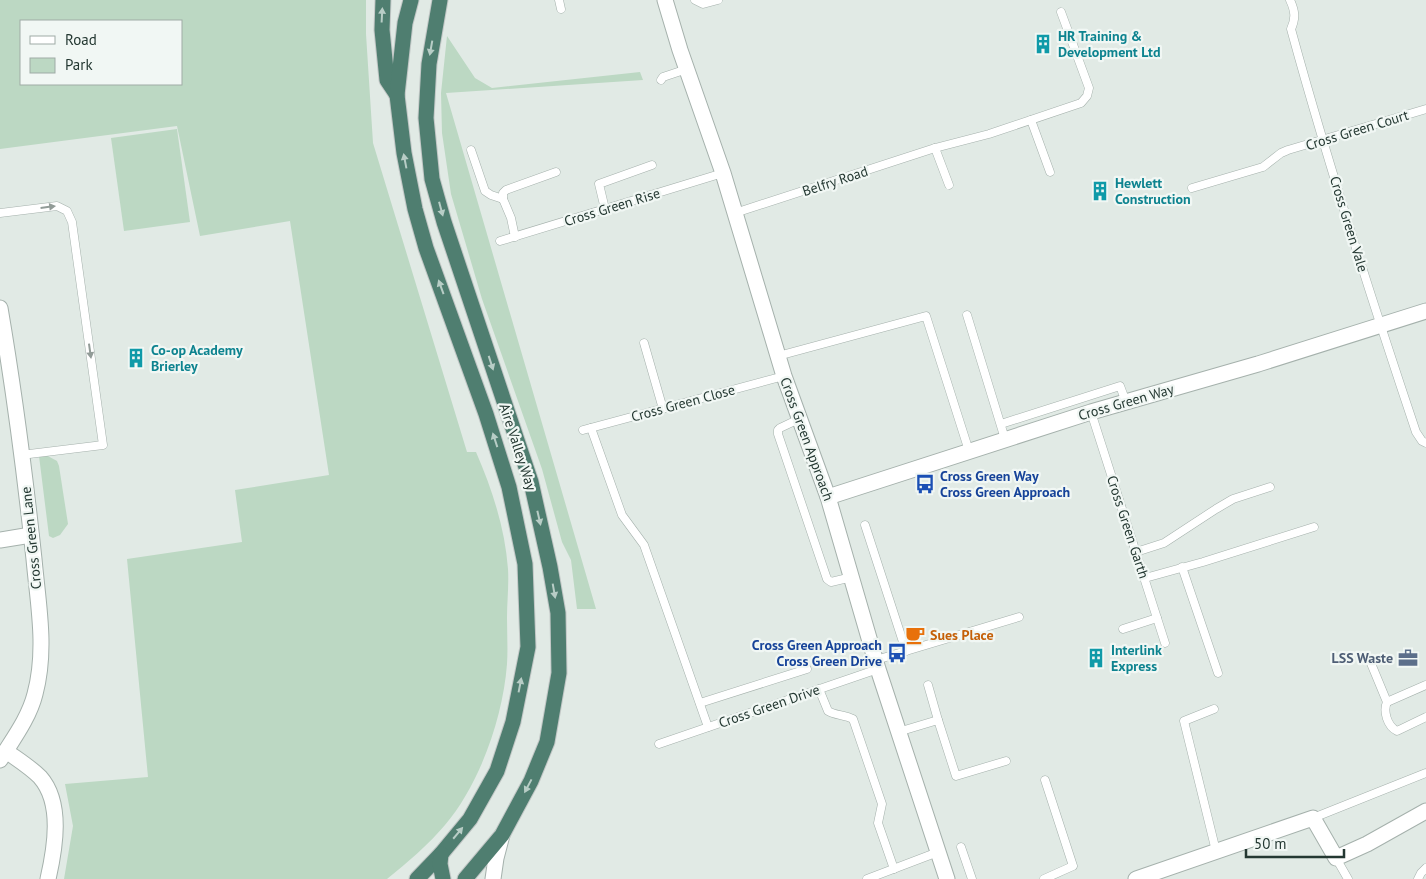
<svg xmlns="http://www.w3.org/2000/svg" width="1426" height="879" font-family="'PT Sans',sans-serif">
	<style>
		.green { fill: #bcd8c3; fill-rule: evenodd }
		.lines { fill: none; stroke-linecap: round; stroke-linejoin: round }
		.service-casing { stroke: #a5b1ac; stroke-width: 9 }
		.minor-casing { stroke: #a5b1ac; stroke-width: 17 }
		.tertiary-casing { stroke: #a5b1ac; stroke-width: 17 }
		.trunk-casing { stroke: #c2c7c6; stroke-width: 17 }
		.service { stroke: #fff; stroke-width: 8 }
		.minor { stroke: #fff; stroke-width: 15 }
		.tertiary { stroke: #fff; stroke-width: 15 }
		.trunk { stroke: #4f7e70; stroke-width: 15 }
		.oneway { fill: #b8cdc6 }
		.oneway2 { fill: #929c98 }
		.labels { text-anchor: middle; stroke-width: 4.5; stroke-linejoin: round; paint-order: stroke }
		.culture-label { font-size: 14px; font-weight: bold; fill: #0d838f; stroke: #f1f7f4; text-anchor: start }
		.street-label { font-size: 14px; fill: #243832; stroke: #f1f7f4 }
		.transit-label { font-size: 14px; font-weight: bold; fill: #164399; stroke: #f1f7f4; text-anchor: start }
		.food-label { font-size: 14px; font-weight: bold; fill: #c56008; stroke: #f1f7f4; text-anchor: start }
		.service-label { font-size: 14px; font-weight: bold; fill: #4e5e75; stroke: #f1f7f4; text-anchor: end }
	</style>
	<rect width="100%" height="100%" fill="#e1eae5"/>
	<!-- green -->
	<g class="green">
		<path d="M 0,0 L 366,0 L 366,34 L 373,143 L 467,452 L 476,452 C 492,489 505,528 508,569 C 509,585 507,602 507,618 C 507,633 508,649 507,664 C 503,717 480,784 445,825 C 430,843 406,864 387,879 L 64,879 L 73,826 L 65,784 L 148,777 L 127,559 L 242,542 L 235,490 L 329,475 L 290,221 L 200,236 L 177,126 L 0,149 ZM 21,21 L 181,21 L 181,84 L 21,84 Z"/>
		<polygon points="447,36 475,78 492,88 640,72 643,80 446,93 596,609 577,609 571,560 562,542 542,469 482,299 451,194 442,133 441,93"/>
		<polygon points="177,129 190,222 124,231 111,138"/>
		<polygon points="46,455 57,461 59,466 68,524 60,535 53,538 49,536 39,456"/>
	</g>
	<g class="lines">
		<defs>
			<g id="service">
				<polyline points="559,0 561,9"/>
				<polyline points="695,0 703,4 718,0"/>
				<path d="M 1290,0 C 1295,11 1296,18 1291,29 C 1328,164 1371,298 1416,432 L 1422,441 L 1426,443"/>
				<polyline points="661,80 663,77 687,69"/>
				<polyline points="1031,120 1050,172"/>
				<polyline points="935,148 949,185"/>
				<polyline points="471,150 485,191 491,195 503,199"/>
				<polyline points="1192,188 1263,167 1281,153 1288,150 1426,109"/>
				<polyline points="605,209 599,184 652,165"/>
				<polyline points="0,213 57,206 67,211 72,222 103,445 21,455"/>
				<polyline points="735,213 935,148 989,134 1081,103 1087,96 1089,88 1061,12"/>
				<polyline points="515,237 511,218 503,199 503,193 506,190 556,172"/>
				<polyline points="500,241 723,173"/>
				<polyline points="967,315 1005,439"/>
				<polyline points="644,343 663,409"/>
				<polyline points="778,356 926,316 969,451"/>
				<polyline points="1091,412 1165,643"/>
				<polyline points="799,419 780,428 778,430 778,434 827,579 831,582 852,577"/>
				<polyline points="1001,424 1120,386 1126,402"/>
				<polyline points="591,428 622,515 644,545 708,727"/>
				<polyline points="583,430 784,376"/>
				<polyline points="865,525 906,651"/>
				<polyline points="1136,552 1164,543 1216,509 1233,499 1270,487"/>
				<polyline points="1182,567 1218,673"/>
				<polyline points="1145,578 1203,562 1314,527"/>
				<polyline points="1123,629 1157,618"/>
				<polyline points="876,660 1019,617"/>
				<polyline points="1370,661 1387,702"/>
				<polyline points="928,685 938,720"/>
				<path d="M 1426,685 L 1387,702 C 1383,711 1387,726 1397,731 L 1426,717"/>
				<path d="M 819,689 L 828,711 C 834,715 845,715 853,719 L 882,804 L 878,823 L 894,869"/>
				<polyline points="700,703 807,669"/>
				<polyline points="1214,709 1184,721 1216,851"/>
				<polyline points="898,732 938,720 956,776 1006,761"/>
				<polyline points="659,744 878,669"/>
				<polyline points="1313,818 1426,773"/>
				<polyline points="961,847 972,879"/>
				<polyline points="1336,858 1348,879"/>
				<polyline points="867,879 938,852"/>
				<polyline points="1044,879 1073,866 1045,780"/>
				<polyline points="1418,879 1421,873 1426,868"/>
			</g>
			<g id="minor">
				<polyline points="665,0 680,50 723,173 784,376 828,497 878,669 947,879"/>
				<polyline points="828,497 1091,412 1258,364 1426,311"/>
				<polyline points="0,540 31,535"/>
				<path d="M 6,751 C 17,759 30,767 40,777 C 63,803 55,848 48,879"/>
				<polyline points="493,879 496,858 502,835"/>
				<polyline points="1136,879 1313,818 1336,858 1367,844 1426,811"/>
			</g>
			<path id="tertiary" d="M 0,308 C 14,390 25,475 34,559 C 38,604 47,649 35,694 C 29,718 13,739 0,760"/>
			<g id="trunk">
				<polyline points="383,0 382,30 387,80 397,95"/>
				<polyline points="411,0 405,23 397,95 404,153 415,209 426,248 486,414 509,487 525,564 528,647 513,722 497,771 470,819 441,854 417,879"/>
				<polyline points="440,0 429,64 426,118 432,179 444,222 531,482 550,567 558,613 559,673 547,742 531,781 502,835 465,879"/>
				<polyline points="441,854 440,864 443,879"/>
			</g>
		</defs>
		<!-- service casing -->
		<use href="#service" class="service-casing"/>
		<!-- minor casing -->
		<use href="#minor" class="minor-casing"/>
		<!-- tertiary casing -->
		<use href="#tertiary" class="tertiary-casing"/>
		<!-- trunk casing -->
		<use href="#trunk" class="trunk-casing"/>
		<!-- service -->
		<use href="#service" class="service"/>
		<!-- minor -->
		<use href="#minor" class="minor"/>
		<!-- tertiary -->
		<use href="#tertiary" class="tertiary"/>
		<!-- trunk -->
		<use href="#trunk" class="trunk"/>
	</g>
	<!-- one-way arrows -->
	<defs><path id="oneway-solid" d="M-6-.8H1V-3.2L6.5 0L1 3.2V.8H-6Z" transform="scale(1.25)"/></defs>
	<g class="oneway">
		<use href="#oneway-solid" transform="translate(382 15) rotate(-87)"/>
		<use href="#oneway-solid" transform="translate(431 48) rotate(100)"/>
		<use href="#oneway-solid" transform="translate(405 161) rotate(-101)"/>
		<use href="#oneway-solid" transform="translate(441 209) rotate(75)"/>
		<use href="#oneway-solid" transform="translate(441 287) rotate(-110)"/>
		<use href="#oneway-solid" transform="translate(491 363) rotate(72)"/>
		<use href="#oneway-solid" transform="translate(495 440) rotate(-108)"/>
		<use href="#oneway-solid" transform="translate(539 518) rotate(77)"/>
		<use href="#oneway-solid" transform="translate(554 591) rotate(80)"/>
		<use href="#oneway-solid" transform="translate(520 685) rotate(-79)"/>
		<use href="#oneway-solid" transform="translate(528 786) rotate(118)"/>
		<use href="#oneway-solid" transform="translate(458 833) rotate(-50)"/>
	</g>
	<g class="oneway2">
		<use href="#oneway-solid" transform="translate(48 207) rotate(-7)"/>
		<use href="#oneway-solid" transform="translate(90 351) rotate(82)"/>
	</g>
	<!-- icons -->
	<defs>
		<symbol id="building-bare" viewBox="-9 -9 18 18"><path d="M-4-6H4V6H1V3H-1V6H-4ZM-2.5-4.3h1.7v1.8h-1.7ZM.8-4.3h1.7v1.8H.8ZM-2.5-1h1.7V.8h-1.7ZM.8-1h1.7V.8H.8Z" fill="#0f9aa8" stroke="#f1f7f4" stroke-width="2.5" paint-order="stroke"/></symbol>
		<symbol id="bus-bare" viewBox="-9 -9 18 18"><path d="M-5-6H5V4H4V6H2V4H-2V6H-4V4H-5ZM-3.5-4V0h7V-4ZM-3.5 1.2v1.5H-2V1.2ZM2 1.2v1.5H3.5V1.2Z" fill="#1a4fb4" stroke="#f1f7f4" stroke-width="2.5" paint-order="stroke"/></symbol>
		<symbol id="cafe-bare" viewBox="-9 -9 18 18"><path d="M-5.5-4.5H6V0H3Q3 3.5 0 3.5H-2.5Q-5.5 3.5-5.5 0ZM3-3.2v2h1.7v-2ZM-6 4.5H4V6H-6Z" fill="#e8710a" stroke="#f1f7f4" stroke-width="2.5" paint-order="stroke"/></symbol>
		<symbol id="office-bare" viewBox="-9 -9 18 18"><path d="M-6-3h4V-5.5h4V-3h4V5H-6ZM-1-4.5V-3h2v-1.5ZM-6 0V1H6V0Z" fill="#5c6f8a" stroke="#f1f7f4" stroke-width="2.5" paint-order="stroke"/></symbol>
	</defs>
	<g fill-rule="evenodd">
		<use href="#building-bare" x="1029" y="30" width="28" height="28"/>
		<use href="#building-bare" x="1086" y="177" width="28" height="28"/>
		<use href="#building-bare" x="122" y="344" width="28" height="28"/>
		<use href="#bus-bare" x="911" y="470" width="28" height="28"/>
		<use href="#cafe-bare" x="901" y="621" width="28" height="28"/>
		<use href="#bus-bare" x="883" y="639" width="28" height="28"/>
		<use href="#building-bare" x="1082" y="644" width="28" height="28"/>
		<use href="#office-bare" x="1394" y="644" width="28" height="28"/>
	</g>
	<g class="labels">
		<!-- culture labels -->
		<g class="culture-label">
			<text x="1058" y="41">HR Training &amp;<tspan x="1058" dy="16">Development Ltd</tspan></text>
			<text x="1115" y="188">Hewlett<tspan x="1115" dy="16">Construction</tspan></text>
			<text x="151" y="355">Co-op Academy<tspan x="151" dy="16">Brierley</tspan></text>
			<text x="1111" y="655">Interlink<tspan x="1111" dy="16">Express</tspan></text>
		</g>
		<!-- street labels -->
		<g class="street-label">
			<text transform="translate(1357 130) rotate(-17)" y="5">Cross Green Court</text>
			<text transform="translate(835 181) rotate(-18)" y="5">Belfry Road</text>
			<text transform="translate(612 207) rotate(-17)" y="5">Cross Green Rise</text>
			<text transform="translate(1349 224) rotate(73)" y="5">Cross Green Vale</text>
			<text transform="translate(1126 402) rotate(-16)" y="5">Cross Green Way</text>
			<text transform="translate(683 403) rotate(-15)" y="5">Cross Green Close</text>
			<text transform="translate(807 439) rotate(70)" y="5">Cross Green Approach</text>
			<text transform="translate(518 447) rotate(72)" y="5">Aire Valley Way</text>
			<text transform="translate(1128 527) rotate(72)" y="5">Cross Green Garth</text>
			<text transform="translate(31 538) rotate(-96)" y="5">Cross Green Lane</text>
			<text transform="translate(769 706) rotate(-19)" y="5">Cross Green Drive</text>
		</g>
		<!-- transit labels -->
		<g class="transit-label">
			<text x="940" y="481">Cross Green Way<tspan x="940" dy="16">Cross Green Approach</tspan></text>
			<text x="882" y="650" text-anchor="end">Cross Green Approach<tspan x="882" dy="16">Cross Green Drive</tspan></text>
		</g>
		<!-- food labels -->
		<g class="food-label">
			<text x="930" y="640">Sues Place</text>
		</g>
		<!-- service labels -->
		<g class="service-label">
			<text x="1393" y="663">LSS Waste</text>
		</g>
	</g>
	<!-- legend -->
	<rect x="20" y="20" width="162" height="65" fill="#f1f7f4" stroke="#9faba6"/>
	<rect x="30" y="36" width="25" height="8" fill="#ffffff" stroke="#9faba6"/>
	<text x="65" y="45" font-size="15" fill="#243832">Road</text>
	<rect x="30" y="58" width="25" height="15" fill="#bcd8c3" stroke="#9faba6"/>
	<text x="65" y="70" font-size="15" fill="#243832">Park</text>
	<!-- scale -->
	<path d="M1246 849v8h98v-8" fill="none" stroke="#243832" stroke-width="2.5"/>
	<text x="1254" y="849" font-size="15" fill="#243832" stroke="#f1f7f4" stroke-width="4" paint-order="stroke">50 m</text>
</svg>
